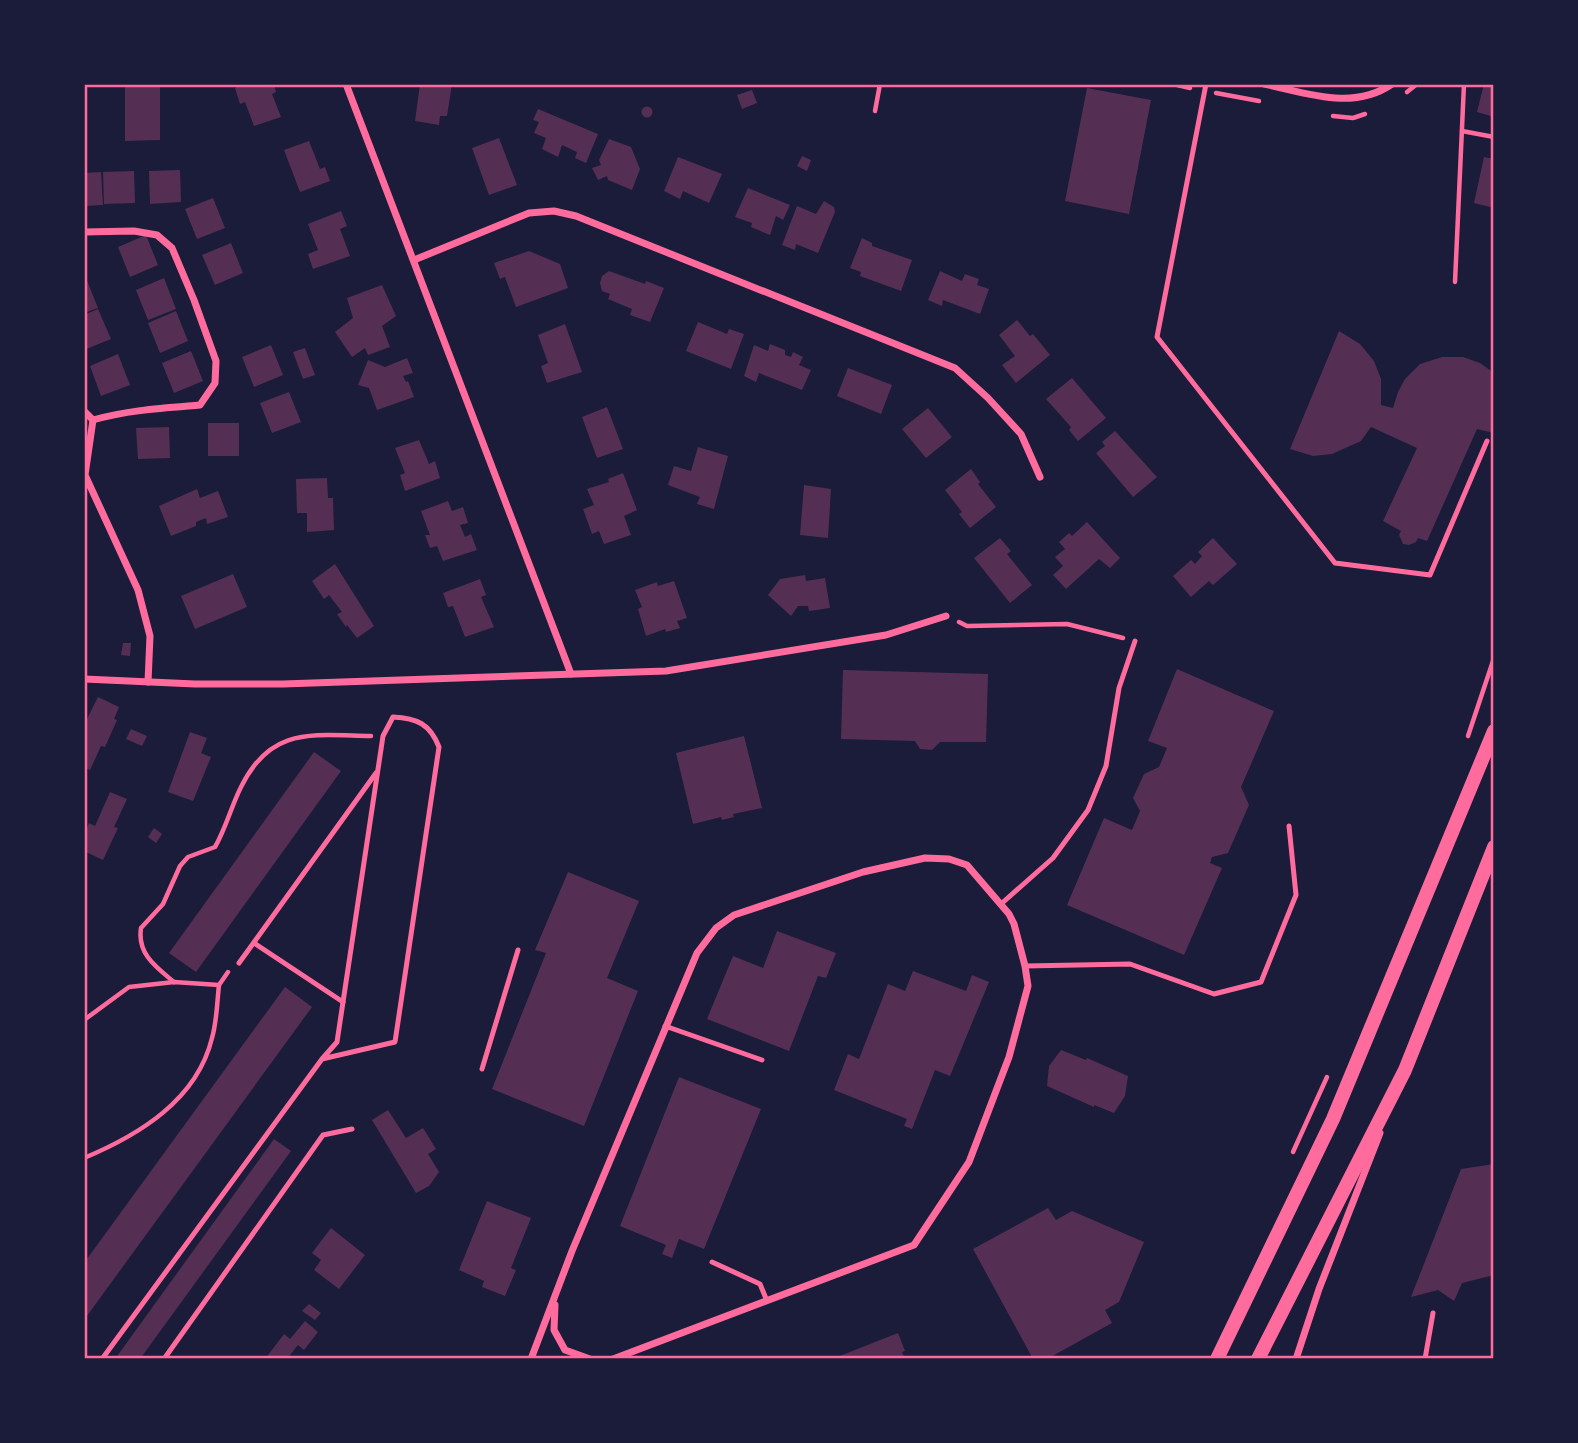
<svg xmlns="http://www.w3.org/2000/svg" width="1578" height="1443" font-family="Jost,sans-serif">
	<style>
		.building { fill: #542f53 }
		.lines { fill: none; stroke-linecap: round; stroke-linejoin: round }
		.path { stroke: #ff6b9d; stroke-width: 4.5 }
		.service { stroke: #ff6b9d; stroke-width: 5 }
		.minor { stroke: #ff6b9d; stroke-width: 7 }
		.secondary { stroke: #ff6b9d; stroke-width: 14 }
		.neatline { fill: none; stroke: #ff6b9d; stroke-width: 2.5 }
	</style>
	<rect width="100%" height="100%" fill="#1b1b3a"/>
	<!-- building -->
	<g class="building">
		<polygon points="125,84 160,84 160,140 125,141"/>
		<polygon points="236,84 274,84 276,92 272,94 281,117 254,126 245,102 240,104 235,88 237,87"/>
		<polygon points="420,84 452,84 447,116 440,116 439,125 415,121"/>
		<polygon points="1484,84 1494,84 1494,117 1477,112"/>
		<polygon points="1087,88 1151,100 1129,214 1065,201"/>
		<polygon points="752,90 757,103 742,109 737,95"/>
		<circle cx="647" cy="112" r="5.5"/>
		<polygon points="538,109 598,134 586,163 575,158 577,152 562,145 558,157 542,149 546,138 534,133 539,122 533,120"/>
		<polygon points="499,138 517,185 489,195 472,148"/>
		<polygon points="609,139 631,147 640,169 632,190 608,180 607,176 598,180 592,168 601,165 599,160"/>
		<polygon points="309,141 320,169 325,167 330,181 300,192 284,150"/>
		<polygon points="802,156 811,160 807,171 797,166"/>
		<polygon points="678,157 722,174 709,203 683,191 680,199 664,191"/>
		<polygon points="1484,157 1494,159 1494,208 1474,203"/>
		<polygon points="180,170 181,202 150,204 149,171"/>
		<polygon points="134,171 135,203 104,204 103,172"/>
		<polygon points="101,172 103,205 84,206 84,173"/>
		<polygon points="748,188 790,205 783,220 776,216 770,235 751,227 752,223 735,217"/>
		<polygon points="213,198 225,228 197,239 185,209"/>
		<polygon points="824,201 834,207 835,212 818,253 796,244 795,250 782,245 797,206 816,214"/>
		<polygon points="341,211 347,226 340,229 350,256 313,269 308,254 318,250 308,224"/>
		<polygon points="146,235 158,265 130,277 118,247"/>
		<polygon points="862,238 872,243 872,246 912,260 901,291 860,276 861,272 850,268"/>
		<polygon points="231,243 243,273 215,285 202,255"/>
		<polygon points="529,251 560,264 568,288 516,307 505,277 500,279 494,263"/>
		<polygon points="609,271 645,284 646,281 664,288 650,322 630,315 632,309 608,299 610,294 602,291 600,283 602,276"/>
		<polygon points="940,271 962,281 965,274 979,279 977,285 989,289 980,314 943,300 942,306 928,300"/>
		<polygon points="84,278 86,278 98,308 84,313"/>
		<polygon points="164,278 176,309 148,320 136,290"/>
		<polygon points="382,285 396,316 382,326 390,347 368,355 365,348 352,357 335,332 353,318 347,298"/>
		<polygon points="98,309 111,339 84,350 84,315"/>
		<polygon points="176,311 188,341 160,353 148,323"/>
		<polygon points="1017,320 1030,336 1033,334 1050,355 1016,383 1002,365 1015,356 999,335"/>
		<polygon points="698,322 727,334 729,329 744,334 731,369 686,351"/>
		<polygon points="565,324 582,372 547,383 541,366 548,363 538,335"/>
		<polygon points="1339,331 1360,344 1374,361 1381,379 1381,405 1393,408 1398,392 1405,379 1420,364 1442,357 1463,357 1480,363 1494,373 1494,433 1477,429 1427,541 1418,538 1416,542 1409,545 1403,544 1399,535 1401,531 1383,521 1417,448 1371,427 1361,441 1332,454 1313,456 1290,449"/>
		<polygon points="770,344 785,350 785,355 791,357 793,352 803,357 799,365 811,370 802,390 759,373 756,382 744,376 754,345 768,351"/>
		<polygon points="271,345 283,375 254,387 242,357"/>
		<polygon points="305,348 315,375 303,379 293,352"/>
		<polygon points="191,351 203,381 174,393 162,363"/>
		<polygon points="118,354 130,385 101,396 90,366"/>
		<polygon points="407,358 413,373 403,376 406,382 408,381 414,397 377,410 369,388 358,385 368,360 385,367"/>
		<polygon points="848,368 892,385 881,414 837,396"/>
		<polygon points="1072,378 1106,418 1078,441 1069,430 1071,427 1046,399"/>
		<polygon points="289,392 301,422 272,433 260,403"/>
		<polygon points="607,407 623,449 597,458 582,417"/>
		<polygon points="928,408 952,437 926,458 902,429"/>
		<rect x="208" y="423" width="31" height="33"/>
		<polygon points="169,427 170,458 138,459 136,428"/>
		<polygon points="1115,431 1157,477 1133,497 1096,453 1105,446 1102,442"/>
		<polygon points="419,440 429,464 435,461 440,478 405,491 400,475 405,473 395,448"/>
		<polygon points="698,447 728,456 714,509 697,504 700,497 668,485 674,466 691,471"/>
		<polygon points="971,469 980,482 978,484 996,507 970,528 959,514 962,512 945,490"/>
		<polygon points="623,473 637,510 624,516 631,535 604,544 599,531 592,534 583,509 594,505 587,489 609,482 608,479"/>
		<polygon points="327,478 328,498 333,498 334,530 307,532 307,513 297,513 296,479"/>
		<polygon points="804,485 831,489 828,538 800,535"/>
		<polygon points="197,489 200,498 218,491 228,517 207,524 206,518 196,522 196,526 171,536 159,506"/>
		<polygon points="448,501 452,511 463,507 468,523 460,525 465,537 471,534 477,550 443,561 437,546 430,548 425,535 430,535 421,511"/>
		<polygon points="1087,522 1120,558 1110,568 1099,559 1066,589 1053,575 1063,566 1055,557 1065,549 1059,542 1069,533 1072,536"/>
		<polygon points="1000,538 1011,551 1007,554 1032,585 1010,603 974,558"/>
		<polygon points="1213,538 1237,564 1213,585 1209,581 1191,597 1173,576 1191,560 1195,564 1202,556 1198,552"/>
		<polygon points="335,564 374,626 357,638 347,625 346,627 337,614 342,612 329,595 324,599 312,581"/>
		<polygon points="233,574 247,607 195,629 181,596"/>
		<polygon points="805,575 806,581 825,578 830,608 809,611 808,606 798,606 791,616 768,595 780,579"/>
		<polygon points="480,579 486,595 481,597 494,627 465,637 453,606 448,607 443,593"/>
		<polygon points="674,581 687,618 677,621 680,628 666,632 665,629 646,636 638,609 642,607 635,590 657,582 658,586"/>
		<polygon points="123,643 131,643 130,656 121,655"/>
		<polygon points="1177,669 1274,711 1241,787 1249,805 1228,853 1212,857 1210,863 1222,868 1184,955 1067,905 1104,818 1132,830 1140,811 1133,798 1144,774 1159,767 1167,748 1148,741"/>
		<polygon points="843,670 988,674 986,742 940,742 932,750 920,749 915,741 841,739"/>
		<polygon points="98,697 119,707 114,719 117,720 105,747 101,746 90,770 84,767 84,725"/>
		<polygon points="131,729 147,736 142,746 126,739"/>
		<polygon points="190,732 207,738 201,753 211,757 193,801 168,792"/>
		<polygon points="744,736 762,808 733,814 734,817 722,820 721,817 693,824 676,753"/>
		<polygon points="314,752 341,771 196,972 169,953"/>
		<polygon points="110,792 127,799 114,827 118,828 103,860 84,851 84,836 89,823 95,826"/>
		<polygon points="154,828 162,834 156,843 148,837"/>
		<polygon points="568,872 639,901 607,978 638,991 584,1126 492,1089 546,953 535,950"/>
		<polygon points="777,931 836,953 826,978 818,976 789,1051 707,1019 733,956 763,968"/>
		<polygon points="913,971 966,991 972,975 989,982 950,1076 935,1070 912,1129 904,1126 907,1119 834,1090 848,1054 859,1059 888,984 905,991"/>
		<polygon points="285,987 312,1007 84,1320 84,1263"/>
		<polygon points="1061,1050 1086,1060 1087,1058 1128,1076 1125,1096 1114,1113 1094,1105 1094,1107 1047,1086 1049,1066"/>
		<polygon points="679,1077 761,1109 704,1249 679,1239 672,1258 662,1254 666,1245 620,1226"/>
		<polygon points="388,1110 406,1138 423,1128 436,1149 428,1154 439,1172 429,1186 416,1193 372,1120"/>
		<polygon points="274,1139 291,1151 140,1359 115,1359"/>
		<polygon points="1494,1164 1494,1275 1462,1283 1454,1301 1438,1290 1411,1297 1461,1169"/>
		<polygon points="487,1201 531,1218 511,1268 516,1270 505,1296 482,1287 484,1281 459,1270"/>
		<polygon points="1048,1208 1056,1220 1072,1211 1144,1242 1119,1302 1105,1310 1112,1323 1047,1359 1033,1359 973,1249"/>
		<polygon points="331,1228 365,1255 339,1289 314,1270 321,1260 312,1253"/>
		<polygon points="309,1304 321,1313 315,1320 302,1311"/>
		<polygon points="305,1321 318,1332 304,1350 298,1345 287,1359 265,1359 284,1334 290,1339"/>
		<polygon points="898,1333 905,1351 902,1352 905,1359 832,1359"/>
	</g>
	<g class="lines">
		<!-- path -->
		<g class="path">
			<polyline points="1173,84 1190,88"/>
			<polyline points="1407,92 1417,84"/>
			<polyline points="1216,93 1259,101"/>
			<polyline points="875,111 880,84"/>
			<polyline points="1333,116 1353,118 1365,114"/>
			<polyline points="1462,131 1494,137"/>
			<polyline points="1455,282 1464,84"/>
			<polyline points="959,622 967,626 1067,624 1123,638"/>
			<polyline points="1468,736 1494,658"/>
			<path d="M 174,982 C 156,967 137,954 141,928 L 163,904 L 180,866 L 188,857 L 215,847 C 226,828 231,807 241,787 C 271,726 312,735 371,736"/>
			<polyline points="84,1020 129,987 174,982 219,985 228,972"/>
			<polyline points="1293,1152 1327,1077"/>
			<path d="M 84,1158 C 139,1135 197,1100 212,1038 C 217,1021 217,1002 219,985"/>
		</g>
		<!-- service -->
		<g class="service">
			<polyline points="1206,84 1157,337 1335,563 1430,575 1487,441"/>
			<polyline points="1001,904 1053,858 1088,810 1106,766 1119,688 1135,641"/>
			<polyline points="254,943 343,1002"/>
			<polyline points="239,963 376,773"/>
			<polyline points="1025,966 1130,964 1214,994 1261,982 1296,895 1289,826"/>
			<polyline points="665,1026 762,1060"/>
			<polyline points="482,1069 518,950"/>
			<polyline points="712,1262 760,1284 767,1301"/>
			<path d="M 102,1359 L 322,1059 L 337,1042 L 383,736 L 393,717 C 417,718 430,724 439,747 L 395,1042 L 322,1059"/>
			<polyline points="164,1359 323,1135 352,1129"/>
			<polyline points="1425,1359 1433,1313"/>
		</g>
		<!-- minor -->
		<g class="minor">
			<polyline points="346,84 571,674"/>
			<path d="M 1264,84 C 1307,93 1353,111 1392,84"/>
			<path d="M 84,232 L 134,231 L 157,235 L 172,248 L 194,300 L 216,361 L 215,383 L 200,405 C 164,408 128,410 93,420"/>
			<polyline points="414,260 529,213 554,211 576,216 955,368 988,398 1021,434 1040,477"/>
			<polyline points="84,411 93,420"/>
			<polyline points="93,420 85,475 138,590 150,636 148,682"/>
			<polyline points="84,679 195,684 283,684 666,671 886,635 946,616"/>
			<polyline points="555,1305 554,1330 565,1350 590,1359"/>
			<polyline points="531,1359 572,1251 697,953 716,928 734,915 863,872 925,858 949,859 967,865 1009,914 1014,924 1025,966 1028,986 1009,1057 969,1162 914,1245 613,1359"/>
			<polyline points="1296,1359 1319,1289 1380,1133"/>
		</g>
		<!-- secondary -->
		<g class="secondary">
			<polyline points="1217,1359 1333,1119 1494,731"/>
			<polyline points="1258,1359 1405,1070 1494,847"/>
		</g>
	</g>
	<!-- border -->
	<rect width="1578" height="1443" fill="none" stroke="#1b1b3a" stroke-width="172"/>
	<rect x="86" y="86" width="1406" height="1271" class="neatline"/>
</svg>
